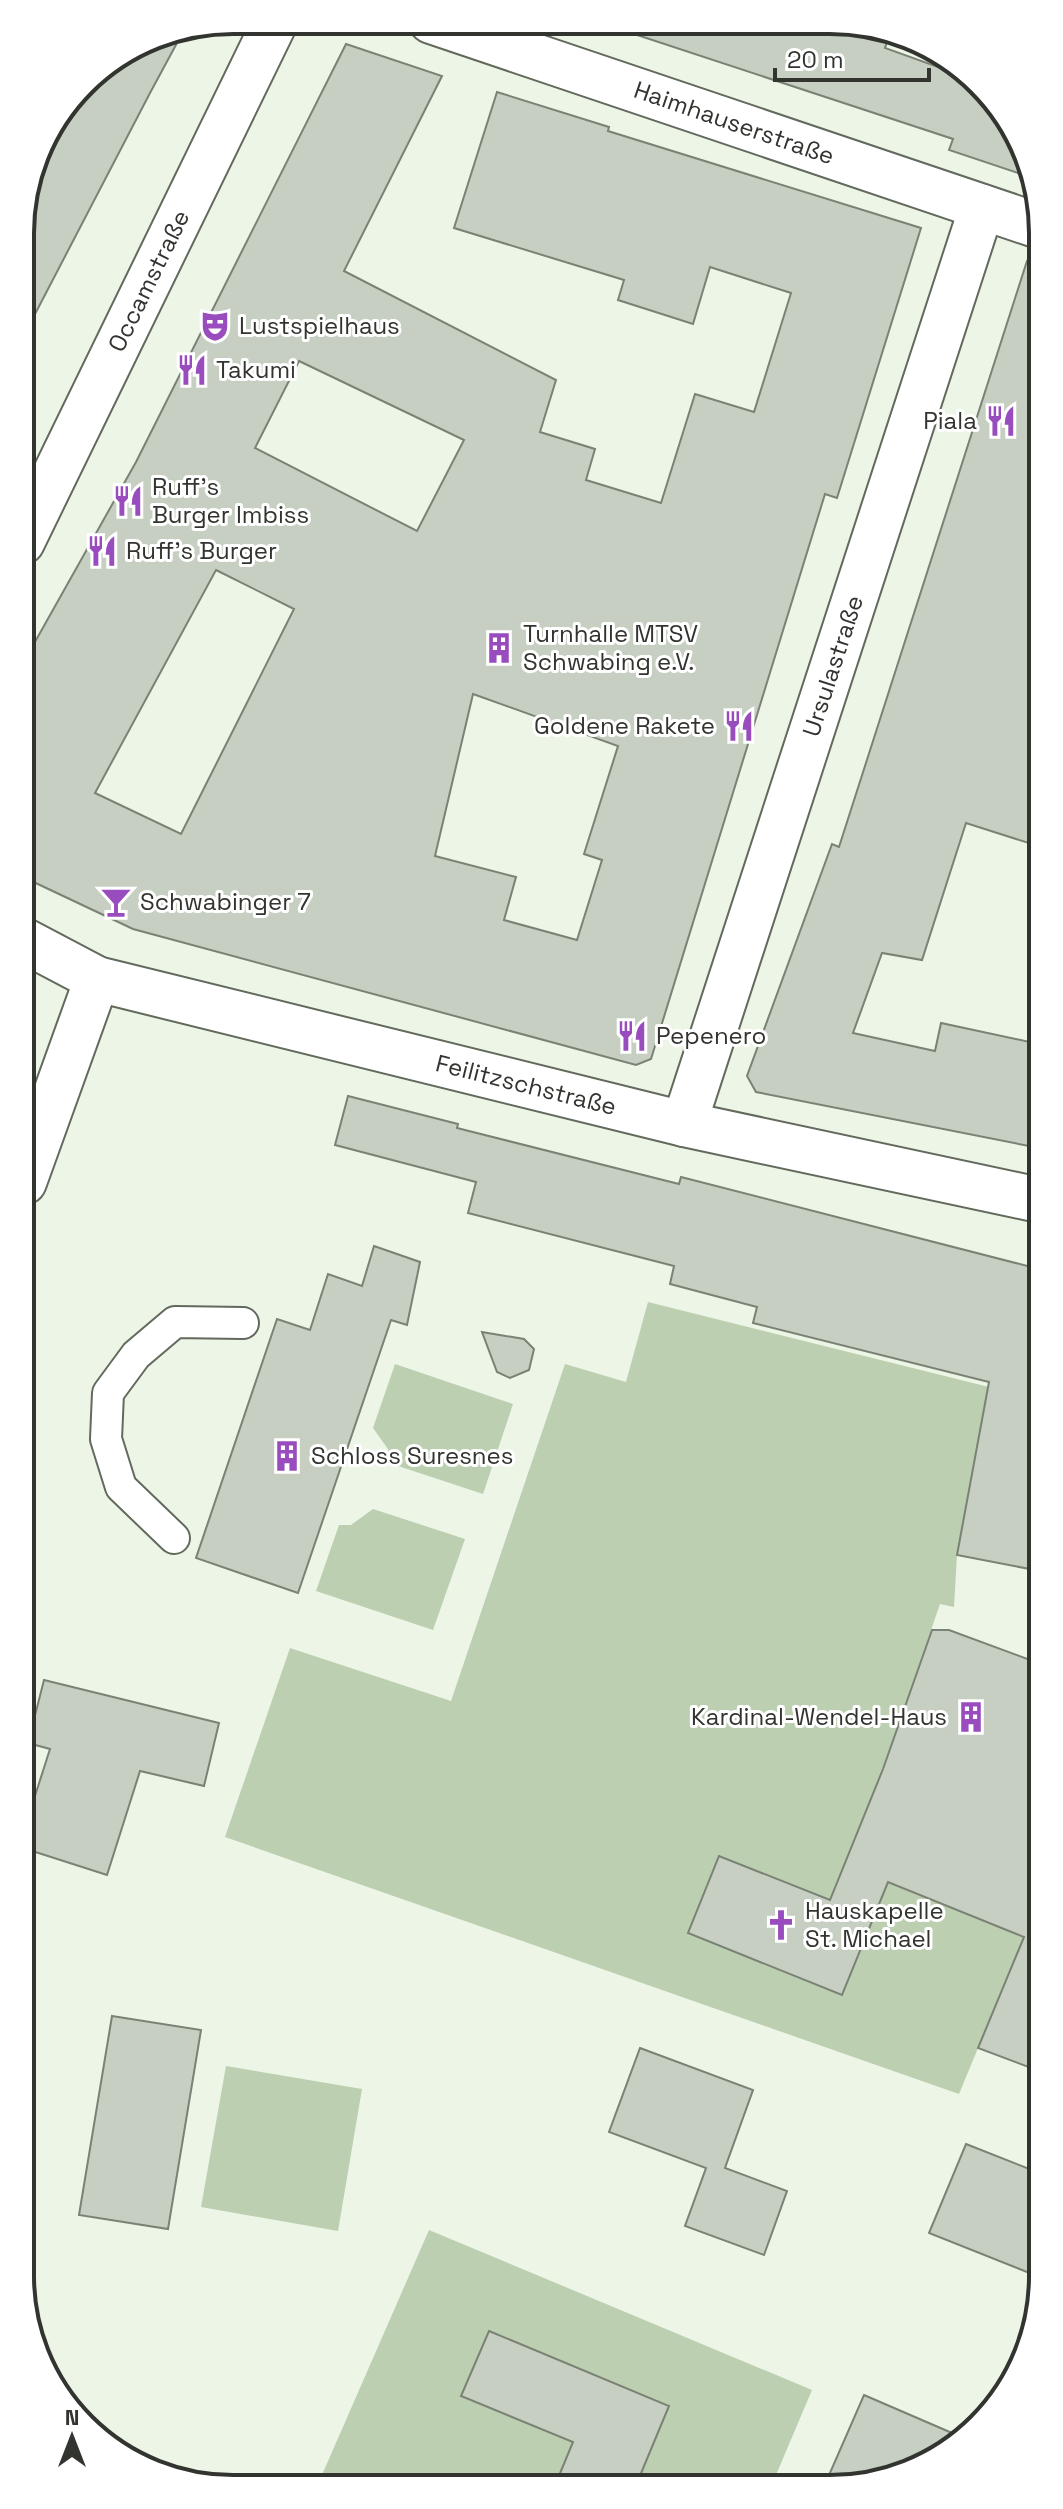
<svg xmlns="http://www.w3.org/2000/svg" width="1063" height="2509" font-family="'Space Grotesk',sans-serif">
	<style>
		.green { fill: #bccfb0 }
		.building { fill: #c6cfc1; stroke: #7a8275; stroke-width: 2; fill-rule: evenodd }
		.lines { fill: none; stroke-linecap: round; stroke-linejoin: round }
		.lane-casing { stroke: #62695d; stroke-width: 34 }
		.street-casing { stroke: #62695d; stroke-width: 48 }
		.lane { stroke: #fff; stroke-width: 30 }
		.street { stroke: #fff; stroke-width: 44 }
		.labels { text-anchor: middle; stroke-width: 6; stroke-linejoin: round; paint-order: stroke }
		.street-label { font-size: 24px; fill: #31342f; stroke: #fff }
		.poi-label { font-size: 24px; fill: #31342f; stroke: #fff; text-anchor: start }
		.rim { fill: none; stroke: #31342f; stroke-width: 4 }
	</style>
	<rect width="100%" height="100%" fill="#edf5e7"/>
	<!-- green -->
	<g class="green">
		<polygon points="648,1302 989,1387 957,1555 954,1607 940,1604 883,1769 830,1900 719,1857 688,1933 842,1994 873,1876 1024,1937 959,2094 225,1837 290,1648 451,1701 565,1364 626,1382"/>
		<polygon points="395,1364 513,1404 483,1494 392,1464 388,1449 373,1428"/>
		<polygon points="373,1509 465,1539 433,1630 316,1591 339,1525 351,1525"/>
		<polygon points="226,2066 362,2089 338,2231 201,2207"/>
		<polygon points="429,2230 812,2390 773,2482 637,2483 669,2405 489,2331 462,2396 573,2442 556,2483 318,2484"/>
	</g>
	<!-- building -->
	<g class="building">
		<polygon points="626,22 871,24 890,34 885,48 980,82 1036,179 949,150 953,139 625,31"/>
		<polygon points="184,30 150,93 21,341 20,219 42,138 92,73 152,36"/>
		<path d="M 346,44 L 442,76 L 344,271 L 556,380 L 540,432 L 595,449 L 586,480 L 661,503 L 695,394 L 754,412 L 791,293 L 710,267 L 693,324 L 618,300 L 624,280 L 454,228 L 497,92 L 609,127 L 608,131 L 921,228 L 837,498 L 825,494 L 651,1059 L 636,1065 L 133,929 L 23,877 L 22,665 L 136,462 ZM 299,361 L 464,440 L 417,531 L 255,448 ZM 216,570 L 294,609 L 181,834 L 95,793 ZM 473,694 L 618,746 L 584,854 L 602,860 L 577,940 L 504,920 L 516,877 L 435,856 Z"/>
		<polygon points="1027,261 1036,263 1038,846 966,823 922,960 882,953 853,1033 935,1051 941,1023 1039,1044 1039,1148 756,1092 747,1076 832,844 839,847"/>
		<polygon points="348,1096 458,1124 457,1128 679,1184 681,1177 1039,1269 1040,1571 957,1555 989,1382 753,1323 757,1307 670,1284 674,1266 468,1213 476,1182 335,1145"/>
		<polygon points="374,1246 420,1262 407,1325 391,1320 298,1593 196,1558 277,1319 310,1330 328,1274 362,1286"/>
		<polygon points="482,1332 524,1339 534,1349 529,1370 510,1378 497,1372"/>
		<polygon points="932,1630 949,1630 1041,1664 1042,2072 978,2048 1024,1937 888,1882 842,1995 688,1933 719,1856 830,1900 883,1769"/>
		<polygon points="44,1680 219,1723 204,1786 140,1771 107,1875 26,1849 26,1824 50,1749 28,1743"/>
		<polygon points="112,2016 201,2030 168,2229 79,2215"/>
		<polygon points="640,2048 753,2090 725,2168 787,2191 764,2255 685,2226 706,2168 609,2132"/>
		<polygon points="966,2144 1042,2174 1042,2278 929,2233"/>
		<polygon points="489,2331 669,2406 637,2483 556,2483 573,2442 461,2396"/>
		<polygon points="864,2395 959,2436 885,2482 826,2482"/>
	</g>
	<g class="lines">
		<defs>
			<polyline id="lane" points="174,1538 121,1487 106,1439 108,1393 136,1355 175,1322 243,1323"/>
			<g id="street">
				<polyline points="431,21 1036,225"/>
				<polyline points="22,542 276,20"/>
				<polyline points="23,940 97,979 684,1124 1039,1200"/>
				<polyline points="684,1124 982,207"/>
				<polyline points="24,1182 97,979"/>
			</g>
		</defs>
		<!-- lane casing -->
		<use href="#lane" class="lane-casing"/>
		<!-- street casing -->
		<use href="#street" class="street-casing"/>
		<!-- lane -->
		<use href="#lane" class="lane"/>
		<!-- street -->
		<use href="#street" class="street"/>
	</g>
	<!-- icons -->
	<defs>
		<symbol id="theatre-bare" viewBox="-9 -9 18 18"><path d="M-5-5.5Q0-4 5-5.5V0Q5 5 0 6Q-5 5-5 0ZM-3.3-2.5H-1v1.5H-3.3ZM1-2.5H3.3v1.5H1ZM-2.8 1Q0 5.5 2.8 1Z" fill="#994cbd" stroke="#fff" stroke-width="2.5" paint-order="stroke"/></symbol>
		<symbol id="restaurant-bare" viewBox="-9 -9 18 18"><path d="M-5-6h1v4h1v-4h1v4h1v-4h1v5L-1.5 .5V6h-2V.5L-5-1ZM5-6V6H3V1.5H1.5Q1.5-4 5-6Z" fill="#994cbd" stroke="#fff" stroke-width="2.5" paint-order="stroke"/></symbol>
		<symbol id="building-bare" viewBox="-9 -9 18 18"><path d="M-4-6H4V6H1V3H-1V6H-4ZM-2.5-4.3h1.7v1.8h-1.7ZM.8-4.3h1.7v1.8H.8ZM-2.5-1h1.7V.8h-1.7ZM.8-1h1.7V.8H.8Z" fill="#994cbd" stroke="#fff" stroke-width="2.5" paint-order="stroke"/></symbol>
		<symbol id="bar-bare" viewBox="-9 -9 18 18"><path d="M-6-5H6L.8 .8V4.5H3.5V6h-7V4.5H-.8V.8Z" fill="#994cbd" stroke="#fff" stroke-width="2.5" paint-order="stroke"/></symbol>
		<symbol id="church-bare" viewBox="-9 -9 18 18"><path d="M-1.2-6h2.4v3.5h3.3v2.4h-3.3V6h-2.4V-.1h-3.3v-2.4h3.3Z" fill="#994cbd" stroke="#fff" stroke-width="2.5" paint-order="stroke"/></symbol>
	</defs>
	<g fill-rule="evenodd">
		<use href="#theatre-bare" x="193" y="304" width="44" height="44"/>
		<use href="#restaurant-bare" x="170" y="348" width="44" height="44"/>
		<use href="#restaurant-bare" x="979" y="399" width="44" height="44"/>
		<use href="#restaurant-bare" x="106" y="479" width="44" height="44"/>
		<use href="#restaurant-bare" x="80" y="529" width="44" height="44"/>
		<use href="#building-bare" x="477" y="626" width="44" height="44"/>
		<use href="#restaurant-bare" x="717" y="704" width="44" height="44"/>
		<use href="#bar-bare" x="94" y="880" width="44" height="44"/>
		<use href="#restaurant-bare" x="610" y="1014" width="44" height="44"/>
		<use href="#building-bare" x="265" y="1434" width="44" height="44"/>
		<use href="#building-bare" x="949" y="1695" width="44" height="44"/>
		<use href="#church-bare" x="759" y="1903" width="44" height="44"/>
	</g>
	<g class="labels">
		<!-- street labels -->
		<g class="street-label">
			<text transform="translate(734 123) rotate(19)" y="8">Haimhauserstraße</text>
			<text transform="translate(149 281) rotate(-64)" y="8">Occamstraße</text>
			<text transform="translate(833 666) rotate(-72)" y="8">Ursulastraße</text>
			<text transform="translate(526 1085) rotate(14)" y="8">Feilitzschstraße</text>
		</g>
		<!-- poi labels -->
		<g class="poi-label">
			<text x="239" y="334">Lustspielhaus</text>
			<text x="216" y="378">Takumi</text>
			<text x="977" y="429" text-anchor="end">Piala</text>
			<text x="152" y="495">Ruff's<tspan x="152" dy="28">Burger Imbiss</tspan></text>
			<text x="126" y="559">Ruff's Burger</text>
			<text x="523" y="642">Turnhalle MTSV<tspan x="523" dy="28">Schwabing e.V.</tspan></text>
			<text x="715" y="734" text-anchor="end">Goldene Rakete</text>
			<text x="140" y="910">Schwabinger 7</text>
			<text x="656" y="1044">Pepenero</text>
			<text x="311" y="1464">Schloss Suresnes</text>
			<text x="947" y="1725" text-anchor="end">Kardinal-Wendel-Haus</text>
			<text x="805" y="1919">Hauskapelle<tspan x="805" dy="28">St. Michael</tspan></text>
		</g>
	</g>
	<!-- crop -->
	<path d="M0 0H1063V2509H0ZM233 34H830A199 199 0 0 1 1029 233V2276A199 199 0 0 1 830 2475H233A199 199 0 0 1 34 2276V233A199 199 0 0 1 233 34Z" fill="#fff" fill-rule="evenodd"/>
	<path class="rim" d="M233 34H830A199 199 0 0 1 1029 233V2276A199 199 0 0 1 830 2475H233A199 199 0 0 1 34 2276V233A199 199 0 0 1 233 34Z"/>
	<!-- north arrow -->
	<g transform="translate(72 2437)" stroke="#ffffff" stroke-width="6" paint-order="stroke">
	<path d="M0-6L14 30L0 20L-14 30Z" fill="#31342f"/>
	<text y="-12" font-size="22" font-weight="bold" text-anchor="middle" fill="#31342f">N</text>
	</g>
	<!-- scale -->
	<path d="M775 68v12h154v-12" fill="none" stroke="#31342f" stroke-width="4"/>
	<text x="787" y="68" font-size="24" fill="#31342f" stroke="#ffffff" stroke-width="6" paint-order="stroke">20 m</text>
</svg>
